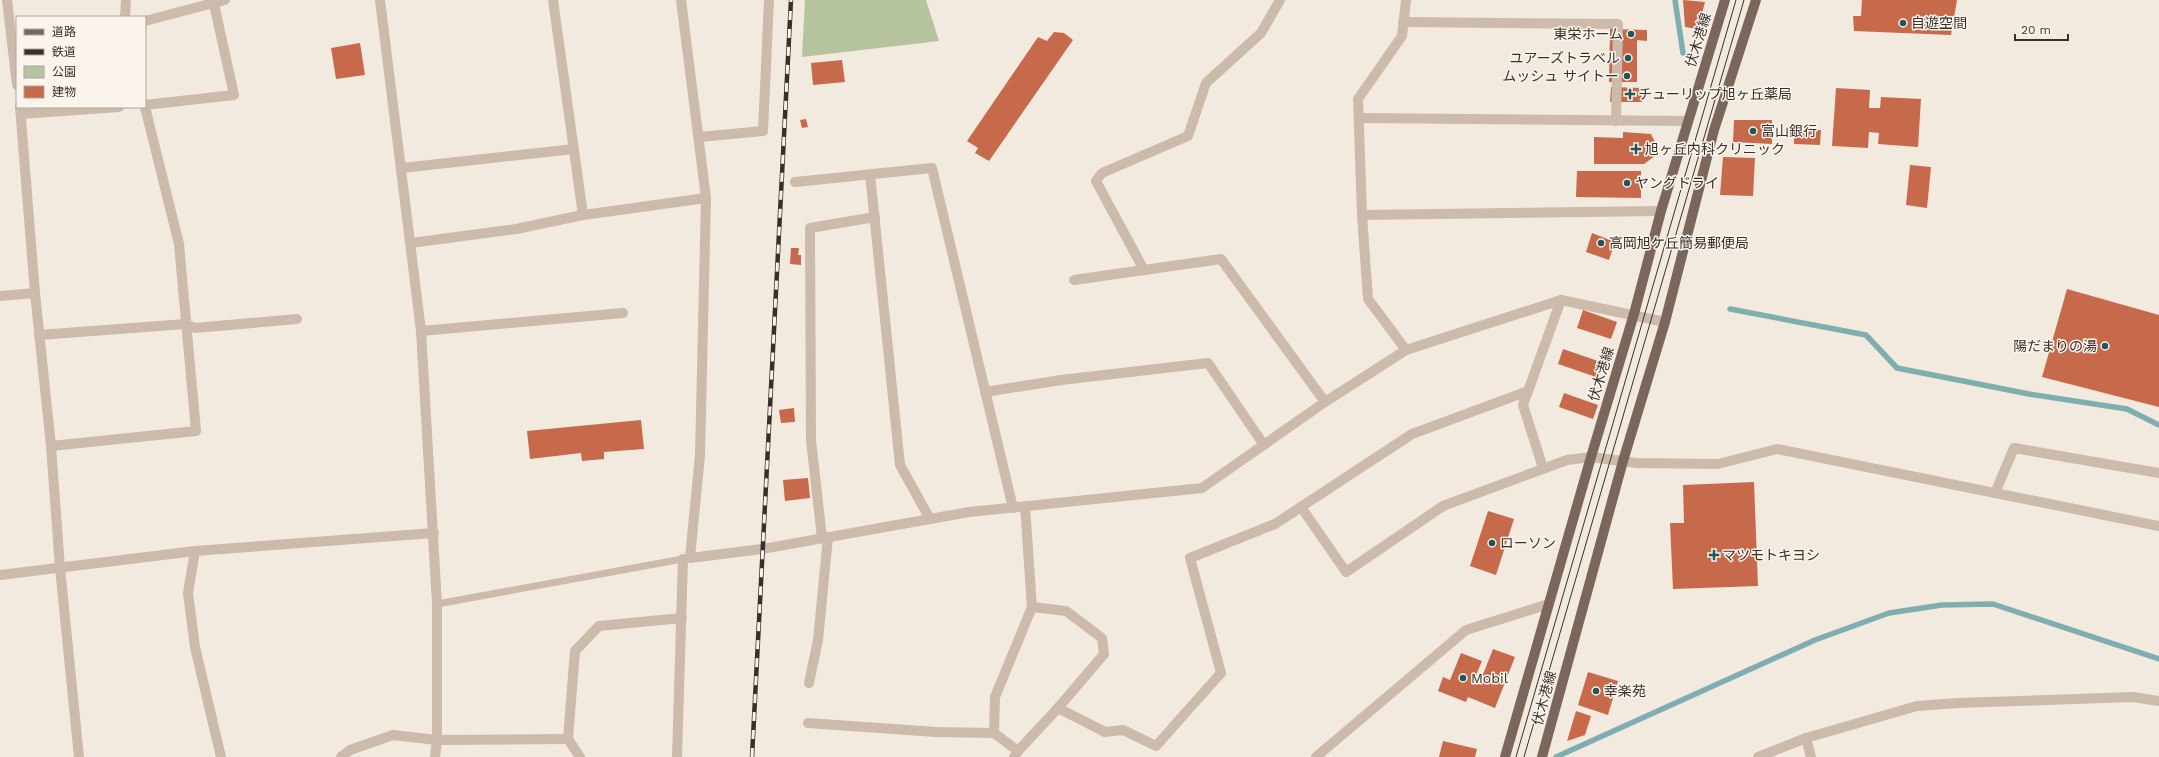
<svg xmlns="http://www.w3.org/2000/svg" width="2159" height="757" font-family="'Work Sans','Noto Sans JP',sans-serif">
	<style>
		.green { fill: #b6c39f }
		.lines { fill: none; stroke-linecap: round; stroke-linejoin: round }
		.stream { stroke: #7eaeb0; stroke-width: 5.5 }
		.building { fill: #c66a4b }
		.lane { stroke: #ccbaab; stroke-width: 7 }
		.street { stroke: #ccbaab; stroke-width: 10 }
		.primary { stroke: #7b665b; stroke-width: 10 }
		.tram { stroke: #392f2a; stroke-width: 1 }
		.rail-casing { stroke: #392f2a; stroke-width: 4.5 }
		.rail { stroke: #faf4ec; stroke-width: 3; stroke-dasharray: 9; stroke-linecap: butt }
		.poi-dot { fill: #1f575b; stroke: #faf4ec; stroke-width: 1.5 }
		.labels { text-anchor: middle; stroke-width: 3; stroke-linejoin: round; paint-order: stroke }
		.poi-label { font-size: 14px; fill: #392f2a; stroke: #faf4ec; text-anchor: start }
		.street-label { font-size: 14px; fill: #392f2a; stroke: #faf4ec }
	</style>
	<rect width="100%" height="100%" fill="#f3eadf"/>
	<!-- green -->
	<polygon class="green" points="805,0 926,0 939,41 802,57"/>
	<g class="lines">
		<!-- stream -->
		<g class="stream">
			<polyline points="1675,0 1683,53"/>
			<polyline points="1730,309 1866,335 1897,368 2029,394 2127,409 2159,425"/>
			<polyline points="1556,757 1815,640 1889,613 1942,605 1993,604 2159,659"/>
		</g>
	</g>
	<!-- building -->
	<g class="building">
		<polygon points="1683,0 1705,2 1698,29 1685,27"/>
		<polygon points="1862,0 1957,0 1951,35 1854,31 1853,16 1861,16"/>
		<polygon points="1610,29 1647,30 1647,41 1637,40 1637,82 1609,82"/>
		<polygon points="1054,32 1064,33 1073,40 989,161 975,153 978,148 967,141 1038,37 1047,41"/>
		<polygon points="360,43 365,75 336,79 331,48"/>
		<polygon points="842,60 845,82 813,85 811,63"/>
		<polygon points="1611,87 1642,88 1642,102 1610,102"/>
		<polygon points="1836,88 1870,90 1869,108 1880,108 1881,97 1921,99 1918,147 1878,144 1879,133 1869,132 1868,148 1832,146"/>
		<polygon points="806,119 808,127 802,128 800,120"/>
		<polygon points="1734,120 1772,120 1772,144 1733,142"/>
		<polygon points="1794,129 1821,130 1820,145 1794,144"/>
		<polygon points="1623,132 1651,134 1657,146 1655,156 1644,164 1594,164 1594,137 1623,138"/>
		<polygon points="1723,157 1755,158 1753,196 1720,195"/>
		<polygon points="1910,165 1931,167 1927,208 1906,205"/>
		<polygon points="1577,171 1641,171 1641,198 1576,197"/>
		<polygon points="1592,233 1615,242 1609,260 1586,252"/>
		<polygon points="791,248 799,248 798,255 801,255 801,265 790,264"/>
		<polygon points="2067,289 2159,315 2159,407 2042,377"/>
		<polygon points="1583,310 1617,322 1611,339 1577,328"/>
		<polygon points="1563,349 1601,362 1596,377 1558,364"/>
		<polygon points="1564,393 1598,405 1593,419 1559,407"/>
		<polygon points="794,408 795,422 781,423 779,410"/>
		<polygon points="641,420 644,449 604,452 604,459 582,461 581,453 530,459 527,431"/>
		<polygon points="808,478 810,498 785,501 783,480"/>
		<polygon points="1754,482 1758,586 1673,589 1670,523 1684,523 1683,485"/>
		<polygon points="1488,511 1514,519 1496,575 1470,566"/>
		<polygon points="1493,649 1515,657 1495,708 1468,697 1466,702 1438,691 1443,677 1450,680 1461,653 1482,661 1474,680 1480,682"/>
		<polygon points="1588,672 1618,681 1608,715 1578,705"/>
		<polygon points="1576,711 1591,716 1585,735 1567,741"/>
		<polygon points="1443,741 1477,749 1475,757 1439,757"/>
	</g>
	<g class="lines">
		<!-- lane -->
		<polyline class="lane" points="437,604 688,558"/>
		<!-- street -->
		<g class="street">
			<polyline points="7,0 17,85"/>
			<polyline points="380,0 421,331 437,604 437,740 435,757"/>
			<polyline points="553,0 583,215"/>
			<polyline points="681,0 706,198 700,455 690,558 762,549 969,512 1202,488 1325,402 1406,350 1561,300 1665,322"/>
			<polyline points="125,17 126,0"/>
			<polyline points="145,21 225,0"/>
			<polyline points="1403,22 1618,24 1616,121"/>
			<polyline points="145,105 234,95 214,4"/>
			<polyline points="20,107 35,293 51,446 60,568 79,757"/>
			<polyline points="21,114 119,107"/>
			<polyline points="1359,118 1687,121"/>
			<polyline points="699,137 763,131 769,0"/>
			<polyline points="402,168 574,149"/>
			<polyline points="870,174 900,465 930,519"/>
			<polyline points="795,182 932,168 1013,508"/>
			<polyline points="1362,215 1661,211"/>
			<polyline points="411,243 516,229 583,215 706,198"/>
			<polyline points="1144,270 1096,181 1102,173 1188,136 1206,83 1261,33 1280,0"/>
			<polyline points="1074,280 1221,259 1325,402"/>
			<polyline points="0,296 35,293"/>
			<polyline points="421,331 623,313"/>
			<polyline points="39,335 186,324 195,328 297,319"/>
			<polyline points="1406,350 1368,299 1362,215 1358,99 1402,36 1406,0"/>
			<polyline points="985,392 1061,380 1208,363 1264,445"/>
			<polyline points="51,446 196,431 179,244 145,107"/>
			<polyline points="1543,468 1523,405 1561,300"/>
			<polyline points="1995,493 2014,448 2159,473"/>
			<polyline points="1301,507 1346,572 1443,506 1567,460 1591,457 1637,463 1718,464 1777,449 2159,526"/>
			<polyline points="822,538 811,440 810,228 875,217"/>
			<polyline points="195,551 188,593 195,647 221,757"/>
			<polyline points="0,575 195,551 434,533"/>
			<polyline points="809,683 818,640 828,537"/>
			<polyline points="1058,708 1105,732 1123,730 1156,746 1221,673 1190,558 1275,524 1412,434 1528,391"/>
			<polyline points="808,723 936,732 994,733 1018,751 1014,757"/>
			<polyline points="994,733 995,697 1032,607 1025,506"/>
			<polyline points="1806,738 1811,757"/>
			<polyline points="1018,751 1058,708 1104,654 1102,638 1066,611 1032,607"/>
			<polyline points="341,757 350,750 393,735 437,740 568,739"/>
			<polyline points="580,757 568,739 575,651 599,626 682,618"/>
			<polyline points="677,757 683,559"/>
			<polyline points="1316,757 1466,630 1549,604"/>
			<polyline points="1758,757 1806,738 1917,706 1958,703 2133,697 2159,701"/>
		</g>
		<!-- primary -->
		<g class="primary">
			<polyline points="1505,757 1591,457 1634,314 1661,211 1725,0"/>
			<polyline points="1542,757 1623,461 1665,322 1714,130 1756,0"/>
		</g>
		<!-- tram -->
		<g class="tram">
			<polyline points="1516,757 1736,0"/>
			<polyline points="1524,757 1744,0"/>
		</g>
		<defs>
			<polyline id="rail" points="752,757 791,0"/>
		</defs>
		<!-- rail casing -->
		<use href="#rail" class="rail-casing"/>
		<!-- rail -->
		<use href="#rail" class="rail"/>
	</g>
	<!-- markers -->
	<g class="poi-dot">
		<circle cx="1903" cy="23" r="4"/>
		<circle cx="1631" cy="34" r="4"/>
		<circle cx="1628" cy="58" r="4"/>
		<circle cx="1627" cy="76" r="4"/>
		<path d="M1628 88h4v4h4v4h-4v4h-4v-4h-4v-4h4z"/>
		<circle cx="1753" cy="131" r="4"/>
		<path d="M1634 143h4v4h4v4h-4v4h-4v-4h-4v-4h4z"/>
		<circle cx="1627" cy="183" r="4"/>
		<circle cx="1601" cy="243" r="4"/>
		<circle cx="2105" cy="346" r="4"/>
		<circle cx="1492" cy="543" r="4"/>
		<path d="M1712 549h4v4h4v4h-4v4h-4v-4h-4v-4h4z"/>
		<circle cx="1463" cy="678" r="4"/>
		<circle cx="1596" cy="691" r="4"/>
	</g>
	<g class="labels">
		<!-- poi labels -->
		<g class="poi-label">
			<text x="1911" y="28">自遊空間</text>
			<text x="1623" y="39" text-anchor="end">東栄ホーム</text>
			<text x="1620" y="63" text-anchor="end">ユアーズトラベル</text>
			<text x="1619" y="81" text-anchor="end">ムッシュ サイトー</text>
			<text x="1638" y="99">チューリップ旭ヶ丘薬局</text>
			<text x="1761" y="136">富山銀行</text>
			<text x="1645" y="154">旭ヶ丘内科クリニック</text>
			<text x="1635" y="188">ヤングドライ</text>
			<text x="1609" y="248">高岡旭ケ丘簡易郵便局</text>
			<text x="2097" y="351" text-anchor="end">陽だまりの湯</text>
			<text x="1500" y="548">ローソン</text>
			<text x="1722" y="560">マツモトキヨシ</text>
			<text x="1471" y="683">Mobil</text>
			<text x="1604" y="696">幸楽苑</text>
		</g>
		<!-- street labels -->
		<g class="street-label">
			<text transform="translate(1698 40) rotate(-73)" y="5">伏木港線</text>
			<text transform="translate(1601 374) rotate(-73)" y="5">伏木港線</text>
			<text transform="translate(1544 698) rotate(-75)" y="5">伏木港線</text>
		</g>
	</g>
	<!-- legend -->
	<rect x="16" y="16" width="130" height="92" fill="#faf4ec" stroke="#ada59e"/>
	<rect x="24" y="29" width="20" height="6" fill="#7b665b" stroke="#ada59e"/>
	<text x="52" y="36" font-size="12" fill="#392f2a">道路</text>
	<rect x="24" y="49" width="20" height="6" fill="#392f2a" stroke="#ada59e"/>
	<text x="52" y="56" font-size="12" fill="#392f2a">鉄道</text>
	<rect x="24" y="66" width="20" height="12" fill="#b6c39f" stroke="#ada59e"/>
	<text x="52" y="76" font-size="12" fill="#392f2a">公園</text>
	<rect x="24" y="86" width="20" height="12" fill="#c66a4b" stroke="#ada59e"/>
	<text x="52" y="96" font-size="12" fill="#392f2a">建物</text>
	<!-- scale -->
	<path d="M2015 34v6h53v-6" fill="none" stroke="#392f2a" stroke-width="2"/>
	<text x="2021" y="34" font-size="12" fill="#392f2a" stroke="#faf4ec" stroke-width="3" paint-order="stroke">20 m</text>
</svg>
